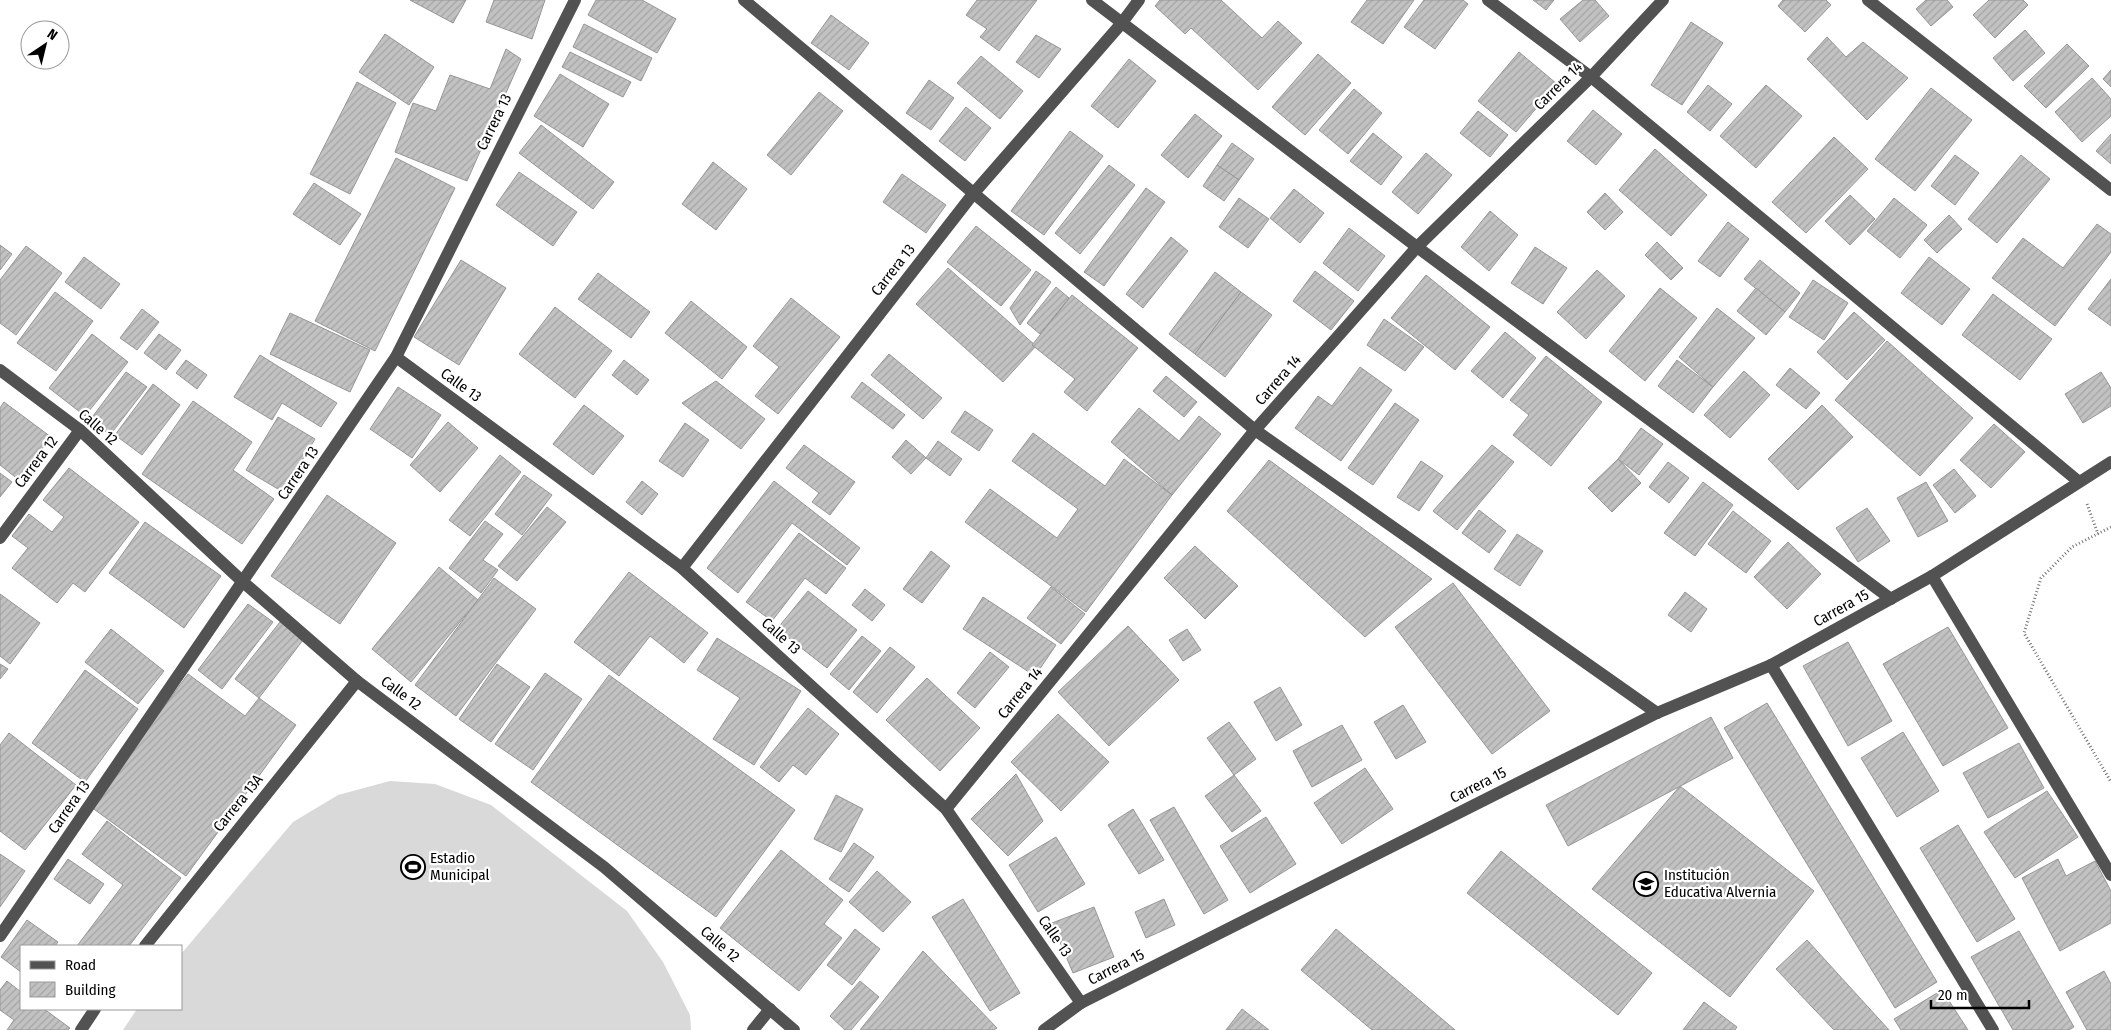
<svg xmlns="http://www.w3.org/2000/svg" width="2111" height="1030" font-family="'Fira Sans Condensed',sans-serif">
	<style>
		.grass { fill: #d9d9d9 }
		.building { fill: url(#building-hatch); stroke: #969696 }
		.lines { fill: none; stroke-linecap: round; stroke-linejoin: round }
		.path { stroke: #747474; stroke-width: 3; stroke-dasharray: 1 2.5; stroke-linecap: butt }
		.minor { stroke: #525252; stroke-width: 12 }
		.labels { text-anchor: middle; stroke-width: 4.5; stroke-linejoin: round; paint-order: stroke }
		.street-label { font-size: 15px; fill: #000; stroke: #fff }
		.poi-label { font-size: 15px; fill: #000; stroke: #fff; text-anchor: start }
	</style>
	<defs>
		<pattern id="building-hatch" width="6" height="6" patternUnits="userSpaceOnUse" patternTransform="scale(1.25)"><rect width="6" height="6" fill="#c2c2c2"/><path d="M-1 1l2-2M0 6l6-6M5 7l2-2" fill="none" stroke="#a5a5a5"/></pattern>
	</defs>
	<rect width="100%" height="100%" fill="#fff"/>
	<!-- grass -->
	<polygon class="grass" points="390,781 435,784 491,805 627,911 663,962 690,1015 691,1030 123,1030 137,1009 181,1009 181,954 293,822 338,795"/>
	<!-- building -->
	<g class="building">
		<polygon points="410,0 466,0 453,23"/>
		<polygon points="494,0 545,0 532,39 486,22"/>
		<polygon points="596,0 642,0 676,19 657,53 588,15"/>
		<polygon points="977,0 1037,0 999,51 980,37 987,29 966,15"/>
		<polygon points="1160,0 1221,0 1262,38 1278,21 1302,43 1258,90 1191,28 1185,34 1155,6"/>
		<polygon points="1367,0 1414,0 1383,44 1351,22"/>
		<polygon points="1424,0 1463,0 1468,4 1435,49 1404,27"/>
		<polygon points="1533,0 1554,0 1546,10"/>
		<polygon points="1583,0 1595,0 1609,16 1580,42 1560,19"/>
		<polygon points="1783,0 1826,0 1831,5 1805,32 1778,6"/>
		<polygon points="1926,0 1947,0 1953,7 1931,26 1916,9"/>
		<polygon points="1989,0 2023,0 2028,5 1995,38 1973,15"/>
		<polygon points="831,15 869,43 849,70 811,43"/>
		<polygon points="1691,22 1723,43 1682,105 1651,85"/>
		<polygon points="584,24 652,58 641,81 573,47"/>
		<polygon points="2025,30 2045,53 2013,81 1993,58"/>
		<polygon points="385,34 434,67 409,105 359,72"/>
		<polygon points="1036,35 1061,49 1039,78 1016,62"/>
		<polygon points="1827,37 1846,57 1863,42 1908,78 1867,120 1807,59"/>
		<polygon points="2067,44 2089,66 2046,108 2024,86"/>
		<polygon points="506,49 521,59 467,181 395,152 413,103 436,111 450,75 490,89"/>
		<polygon points="570,52 631,82 623,97 562,67"/>
		<polygon points="1519,52 1557,84 1516,132 1478,101"/>
		<polygon points="1318,54 1351,83 1305,135 1272,107"/>
		<polygon points="981,56 1023,91 1000,119 957,83"/>
		<polygon points="1129,59 1156,81 1118,128 1091,106"/>
		<polygon points="2111,70 2111,87 2103,79"/>
		<polygon points="560,74 609,104 583,147 534,116"/>
		<polygon points="2092,78 2111,99 2111,116 2082,142 2055,112"/>
		<polygon points="929,80 954,98 931,130 906,113"/>
		<polygon points="357,82 396,103 350,194 310,174"/>
		<polygon points="1708,85 1732,104 1710,131 1687,112"/>
		<polygon points="1766,85 1802,116 1756,168 1720,136"/>
		<polygon points="1931,88 1972,120 1915,191 1875,159"/>
		<polygon points="1354,89 1382,113 1348,154 1319,130"/>
		<polygon points="819,92 843,111 791,175 767,155"/>
		<polygon points="966,107 991,128 965,161 939,141"/>
		<polygon points="1593,110 1622,134 1596,165 1567,141"/>
		<polygon points="1478,111 1508,135 1490,157 1460,133"/>
		<polygon points="1195,114 1222,136 1188,178 1161,155"/>
		<polygon points="541,125 614,182 593,209 519,153"/>
		<polygon points="1070,131 1103,156 1044,235 1011,211"/>
		<polygon points="1373,133 1402,157 1381,185 1350,161"/>
		<polygon points="2111,134 2111,164 2096,151"/>
		<polygon points="1834,137 1868,169 1806,233 1772,202"/>
		<polygon points="1232,143 1254,159 1239,180 1217,165"/>
		<polygon points="1655,149 1707,195 1671,236 1619,190"/>
		<polygon points="1426,153 1452,175 1418,214 1392,192"/>
		<polygon points="1955,155 1979,173 1955,205 1931,186"/>
		<polygon points="2021,155 2050,179 1997,243 1968,219"/>
		<polygon points="396,158 455,188 375,351 315,321"/>
		<polygon points="713,162 747,189 716,230 682,204"/>
		<polygon points="1109,165 1135,185 1080,254 1055,233"/>
		<polygon points="1217,165 1239,180 1224,201 1203,186"/>
		<polygon points="519,172 577,212 553,246 496,205"/>
		<polygon points="902,174 946,205 926,233 883,202"/>
		<polygon points="314,183 361,214 340,245 293,214"/>
		<polygon points="1146,188 1165,202 1104,286 1084,272"/>
		<polygon points="1294,189 1324,213 1300,243 1270,218"/>
		<polygon points="1605,193 1623,212 1605,230 1587,212"/>
		<polygon points="1850,195 1875,219 1850,245 1825,221"/>
		<polygon points="1239,198 1269,219 1248,248 1219,227"/>
		<polygon points="1894,198 1927,225 1900,258 1867,231"/>
		<polygon points="1490,211 1518,235 1489,271 1461,247"/>
		<polygon points="1949,215 1962,229 1937,253 1924,240"/>
		<polygon points="1728,222 1749,239 1720,277 1698,261"/>
		<polygon points="2097,224 2111,234 2111,252 2055,326 1992,278 2023,238 2063,268"/>
		<polygon points="976,226 1031,270 1001,306 947,262"/>
		<polygon points="1349,228 1385,256 1358,291 1323,263"/>
		<polygon points="1171,237 1188,251 1143,308 1126,294"/>
		<polygon points="1657,242 1683,268 1671,280 1645,255"/>
		<polygon points="0,245 12,254 0,270"/>
		<polygon points="26,246 62,273 16,335 0,323 0,280"/>
		<polygon points="1535,247 1567,268 1543,304 1511,283"/>
		<polygon points="84,257 120,284 101,309 65,282"/>
		<polygon points="1929,257 1970,289 1942,325 1901,293"/>
		<polygon points="461,260 506,288 459,365 414,337"/>
		<polygon points="1760,260 1800,293 1785,312 1744,279"/>
		<polygon points="948,268 1036,346 1003,382 916,304"/>
		<polygon points="1597,270 1625,296 1586,339 1557,312"/>
		<polygon points="1036,271 1051,282 1020,325 1010,308"/>
		<polygon points="1315,271 1354,301 1331,330 1293,301"/>
		<polygon points="1215,272 1241,292 1195,354 1169,334"/>
		<polygon points="598,273 650,312 631,338 578,299"/>
		<polygon points="1426,275 1490,327 1455,370 1391,318"/>
		<polygon points="2111,279 2111,326 2088,309"/>
		<polygon points="1813,280 1848,303 1824,340 1789,317"/>
		<polygon points="1056,287 1069,298 1040,334 1027,323"/>
		<polygon points="1660,288 1697,318 1645,381 1609,351"/>
		<polygon points="1756,288 1785,312 1766,335 1737,311"/>
		<polygon points="55,292 93,321 56,371 17,343"/>
		<polygon points="1241,292 1272,315 1225,377 1195,354"/>
		<polygon points="1993,294 2052,339 2020,380 1962,335"/>
		<polygon points="1072,295 1138,348 1087,411 1064,392 1075,379 1032,345"/>
		<polygon points="791,298 840,337 778,414 755,396 779,367 753,346"/>
		<polygon points="691,301 747,347 722,379 665,333"/>
		<polygon points="555,307 612,351 575,398 519,354"/>
		<polygon points="1717,308 1755,338 1713,387 1679,357"/>
		<polygon points="142,309 159,322 137,350 120,338"/>
		<polygon points="1854,312 1885,340 1847,380 1817,352"/>
		<polygon points="290,313 370,350 350,392 270,354"/>
		<polygon points="1384,319 1424,347 1405,371 1367,345"/>
		<polygon points="1505,332 1536,358 1503,398 1471,371"/>
		<polygon points="92,334 128,362 85,416 49,388"/>
		<polygon points="159,334 181,350 166,370 144,353"/>
		<polygon points="1887,341 1973,418 1920,476 1835,400"/>
		<polygon points="889,354 942,398 923,419 871,375"/>
		<polygon points="260,355 337,403 321,427 282,403 272,420 234,397"/>
		<polygon points="1546,356 1602,402 1551,466 1513,435 1529,415 1510,400"/>
		<polygon points="186,360 207,375 197,389 176,373"/>
		<polygon points="624,360 649,380 637,395 612,375"/>
		<polygon points="1677,360 1713,387 1693,413 1658,386"/>
		<polygon points="1360,367 1392,390 1341,461 1295,428 1318,396 1332,406"/>
		<polygon points="1790,368 1820,393 1806,409 1776,385"/>
		<polygon points="1744,371 1770,395 1730,438 1704,415"/>
		<polygon points="126,372 147,387 110,435 90,420"/>
		<polygon points="2101,372 2111,388 2111,406 2083,423 2065,394"/>
		<polygon points="1166,376 1197,402 1184,417 1153,391"/>
		<polygon points="716,381 765,419 741,449 682,403"/>
		<polygon points="862,382 905,415 893,429 851,397"/>
		<polygon points="153,384 180,405 142,455 115,435"/>
		<polygon points="398,387 441,415 412,458 370,429"/>
		<polygon points="193,401 252,442 233,470 274,499 242,544 142,474"/>
		<polygon points="4,402 51,437 19,480 0,465 0,408"/>
		<polygon points="1395,403 1419,420 1373,485 1348,468"/>
		<polygon points="584,405 624,436 593,475 553,444"/>
		<polygon points="1822,405 1853,437 1798,490 1768,459"/>
		<polygon points="1139,408 1179,441 1199,416 1221,434 1172,495 1111,442"/>
		<polygon points="965,411 993,430 979,451 951,432"/>
		<polygon points="278,417 315,439 283,492 246,470"/>
		<polygon points="448,422 478,448 440,492 410,465"/>
		<polygon points="685,423 709,440 683,477 659,461"/>
		<polygon points="1994,424 2025,452 1991,488 1960,460"/>
		<polygon points="1641,428 1663,444 1639,475 1618,459"/>
		<polygon points="1033,433 1105,486 1124,459 1172,495 1086,612 965,522 990,489 1057,538 1078,509 1012,461"/>
		<polygon points="906,440 926,458 911,474 892,457"/>
		<polygon points="938,441 962,459 950,476 926,458"/>
		<polygon points="804,445 855,482 830,515 812,502 819,493 786,468"/>
		<polygon points="1492,445 1514,462 1457,530 1433,511"/>
		<polygon points="500,455 521,472 470,536 449,520"/>
		<polygon points="1618,459 1641,483 1612,512 1588,488"/>
		<polygon points="1269,460 1432,579 1365,637 1227,511"/>
		<polygon points="1421,461 1443,476 1419,511 1397,497"/>
		<polygon points="1668,462 1689,478 1669,503 1649,487"/>
		<polygon points="69,468 139,522 85,592 73,583 57,603 12,568 28,548 12,536 29,514 52,532 64,517 43,500"/>
		<polygon points="1954,469 1976,496 1955,513 1933,485"/>
		<polygon points="0,473 12,482 0,497"/>
		<polygon points="524,475 552,495 522,535 495,514"/>
		<polygon points="642,481 658,494 642,515 626,502"/>
		<polygon points="774,481 860,548 847,565 792,523 738,593 707,568"/>
		<polygon points="1703,482 1733,505 1695,556 1664,533"/>
		<polygon points="1926,482 1948,521 1918,537 1897,498"/>
		<polygon points="327,495 396,543 340,624 271,576"/>
		<polygon points="547,507 566,522 517,581 498,566"/>
		<polygon points="1867,508 1890,541 1858,562 1836,528"/>
		<polygon points="1479,510 1506,531 1489,553 1462,533"/>
		<polygon points="1733,511 1771,541 1746,573 1708,544"/>
		<polygon points="485,521 503,534 483,560 498,570 481,593 449,568"/>
		<polygon points="145,522 221,576 184,628 109,573"/>
		<polygon points="799,533 846,568 826,594 805,578 772,621 746,602"/>
		<polygon points="1517,534 1543,551 1520,586 1494,569"/>
		<polygon points="1788,542 1821,574 1787,609 1754,577"/>
		<polygon points="1195,546 1238,586 1205,619 1164,578"/>
		<polygon points="931,551 950,566 922,603 903,589"/>
		<polygon points="439,567 478,600 411,682 372,649"/>
		<polygon points="629,572 708,633 684,663 650,636 619,676 574,642"/>
		<polygon points="494,578 536,609 456,716 415,685"/>
		<polygon points="1453,583 1550,711 1492,754 1395,627"/>
		<polygon points="1051,587 1085,614 1061,644 1027,618"/>
		<polygon points="865,589 885,605 872,621 852,605"/>
		<polygon points="808,591 857,630 827,668 777,629"/>
		<polygon points="1685,592 1707,609 1691,632 1668,615"/>
		<polygon points="0,594 40,623 10,664 0,656"/>
		<polygon points="983,597 1056,645 1035,676 963,629"/>
		<polygon points="248,604 273,622 222,689 198,670"/>
		<polygon points="280,622 303,640 259,698 235,679"/>
		<polygon points="1128,626 1179,680 1109,746 1058,692"/>
		<polygon points="1948,627 2008,728 1943,766 1883,664"/>
		<polygon points="111,629 164,671 138,704 85,662"/>
		<polygon points="1187,629 1201,650 1183,661 1169,640"/>
		<polygon points="862,636 881,651 849,690 830,674"/>
		<polygon points="717,638 801,691 754,765 713,739 740,698 697,670"/>
		<polygon points="1848,642 1892,721 1848,746 1803,666"/>
		<polygon points="890,647 915,667 877,713 853,692"/>
		<polygon points="990,652 1009,667 975,708 957,693"/>
		<polygon points="0,664 8,669 0,679"/>
		<polygon points="497,664 530,687 491,742 459,719"/>
		<polygon points="85,670 138,709 85,782 32,743"/>
		<polygon points="545,673 582,699 533,770 495,744"/>
		<polygon points="188,674 245,716 259,698 296,725 186,876 91,807"/>
		<polygon points="609,675 795,810 716,917 531,782"/>
		<polygon points="927,678 980,728 940,771 886,720"/>
		<polygon points="1280,687 1302,725 1276,741 1254,702"/>
		<polygon points="1767,703 1937,982 1895,1008 1724,728"/>
		<polygon points="1403,705 1426,742 1396,759 1374,722"/>
		<polygon points="808,708 839,734 806,775 793,765 779,782 760,767"/>
		<polygon points="1058,714 1109,762 1061,811 1011,762"/>
		<polygon points="1711,717 1733,758 1568,846 1546,805"/>
		<polygon points="1229,722 1256,759 1234,775 1207,738"/>
		<polygon points="1342,725 1362,760 1312,787 1293,751"/>
		<polygon points="1903,732 1939,791 1897,817 1861,758"/>
		<polygon points="9,733 76,785 25,850 0,831 0,745"/>
		<polygon points="2019,743 2044,788 1988,818 1963,773"/>
		<polygon points="1365,768 1393,809 1342,844 1314,803"/>
		<polygon points="1016,774 1043,821 1008,856 971,819"/>
		<polygon points="1234,775 1261,811 1232,832 1205,796"/>
		<polygon points="1680,786 1814,891 1730,997 1592,889"/>
		<polygon points="2047,791 2078,837 2015,878 1984,832"/>
		<polygon points="836,795 863,809 841,852 814,839"/>
		<polygon points="1174,807 1228,900 1204,914 1150,820"/>
		<polygon points="1133,809 1164,860 1139,874 1108,825"/>
		<polygon points="1266,817 1296,864 1250,893 1220,846"/>
		<polygon points="107,821 181,878 129,946 77,946 123,885 82,854"/>
		<polygon points="1958,825 2015,919 1977,942 1920,848"/>
		<polygon points="1056,837 1085,884 1038,912 1009,865"/>
		<polygon points="854,843 874,857 849,892 829,879"/>
		<polygon points="781,850 843,900 824,924 842,938 799,991 720,928"/>
		<polygon points="1501,851 1652,973 1618,1015 1467,893"/>
		<polygon points="0,854 25,871 0,907"/>
		<polygon points="68,859 104,884 90,904 54,879"/>
		<polygon points="2058,859 2066,876 2095,861 2111,891 2111,923 2060,951 2022,878"/>
		<polygon points="877,871 911,902 883,932 849,902"/>
		<polygon points="963,899 1020,993 990,1011 932,917"/>
		<polygon points="1164,899 1175,925 1146,938 1135,912"/>
		<polygon points="1094,907 1114,957 1073,973 1052,923"/>
		<polygon points="27,920 58,942 55,946 21,946 21,972 1,957"/>
		<polygon points="855,929 880,949 852,985 827,965"/>
		<polygon points="1336,929 1455,1030 1372,1030 1301,970"/>
		<polygon points="2019,931 2074,1027 2069,1030 2013,1030 1971,957"/>
		<polygon points="1807,940 1889,1030 1834,1030 1776,969"/>
		<polygon points="923,951 997,1028 994,1030 860,1030"/>
		<polygon points="2104,971 2111,984 2111,1030 2087,1030 2066,992"/>
		<polygon points="7,981 21,992 21,1009 44,1009 70,1028 68,1030 7,1030 14,1020 0,1010 0,990"/>
		<polygon points="860,981 879,997 851,1030 845,1030 830,1016"/>
		<polygon points="1942,990 1968,1030 1901,1030 1894,1019"/>
		<polygon points="1704,1002 1737,1027 1735,1030 1683,1030"/>
		<polygon points="1242,1009 1269,1030 1226,1030"/>
	</g>
	<g class="lines">
		<!-- path -->
		<g class="path">
			<polyline points="2087,504 2098,534"/>
			<polyline points="2111,527 2072,547 2041,578 2024,633 2111,782"/>
		</g>
		<!-- minor -->
		<g class="minor">
			<polyline points="744,0 1255,430 1657,713"/>
			<polyline points="1092,0 1417,247 1891,599"/>
			<polyline points="1488,0 1591,77 2078,481"/>
			<polyline points="1868,0 2111,190"/>
			<polyline points="396,357 682,568 946,809 1081,1003"/>
			<polyline points="0,370 80,430 243,582 357,681 604,867 794,1030"/>
			<polyline points="0,538 80,430"/>
			<polyline points="682,568 973,194 1121,24 1139,0"/>
			<polyline points="1932,576 2111,875"/>
			<polyline points="1771,665 1993,1030"/>
			<polyline points="946,809 1255,430 1417,247 1591,77 1663,0"/>
			<polyline points="0,936 396,357 575,0"/>
			<polyline points="145,946 357,681"/>
			<polyline points="81,1030 95,1009"/>
			<polyline points="753,1030 770,1009"/>
			<polyline points="1044,1030 1081,1003 1657,713 1771,665 1932,576 2111,462"/>
		</g>
	</g>
	<!-- icons -->
	<defs>
		<symbol id="stadium-ring" viewBox="-11 -11 22 22"><circle r="9.5" fill="#fff" stroke="#000" stroke-width="1.5"/><path d="M0-5a6.5 5 0 1 0 0 10a6.5 5 0 1 0 0-10ZM-3.5-1.8h7v3.6h-7Z" fill="#000"/></symbol>
		<symbol id="school-ring" viewBox="-11 -11 22 22"><circle r="9.5" fill="#fff" stroke="#000" stroke-width="1.5"/><path d="M0-5L7-2L0 1L-7-2ZM-4 1L0 2.5L4 1V4Q0 6-4 4Z" fill="#000"/></symbol>
	</defs>
	<g fill-rule="evenodd">
		<use href="#stadium-ring" x="399" y="853" width="28" height="28"/>
		<use href="#school-ring" x="1632" y="870" width="28" height="28"/>
	</g>
	<g class="labels">
		<!-- street labels -->
		<g class="street-label">
			<text transform="translate(1558 86) rotate(-45)" y="5">Carrera 14</text>
			<text transform="translate(494 122) rotate(-64)" y="5">Carrera 13</text>
			<text transform="translate(893 270) rotate(-52)" y="5">Carrera 13</text>
			<text transform="translate(1278 380) rotate(-49)" y="5">Carrera 14</text>
			<text transform="translate(461 385) rotate(36)" y="5">Calle 13</text>
			<text transform="translate(98 427) rotate(41)" y="5">Calle 12</text>
			<text transform="translate(36 462) rotate(-53)" y="5">Carrera 12</text>
			<text transform="translate(298 473) rotate(-56)" y="5">Carrera 13</text>
			<text transform="translate(1841 608) rotate(-29)" y="5">Carrera 15</text>
			<text transform="translate(781 636) rotate(42)" y="5">Calle 13</text>
			<text transform="translate(401 693) rotate(37)" y="5">Calle 12</text>
			<text transform="translate(1020 693) rotate(-51)" y="5">Carrera 14</text>
			<text transform="translate(1478 785) rotate(-27)" y="5">Carrera 15</text>
			<text transform="translate(238 803) rotate(-51)" y="5">Carrera 13A</text>
			<text transform="translate(69 807) rotate(-55)" y="5">Carrera 13</text>
			<text transform="translate(1055 936) rotate(55)" y="5">Calle 13</text>
			<text transform="translate(720 944) rotate(41)" y="5">Calle 12</text>
			<text transform="translate(1116 967) rotate(-27)" y="5">Carrera 15</text>
		</g>
		<!-- poi labels -->
		<g class="poi-label">
			<text x="430" y="863">Estadio<tspan x="430" dy="17">Municipal</tspan></text>
			<text x="1664" y="880">Institución<tspan x="1664" dy="17">Educativa Alvernia</tspan></text>
		</g>
	</g>
	<!-- legend -->
	<rect x="20" y="945" width="162" height="65" fill="#ffffff" stroke="#999999"/>
	<rect x="30" y="961" width="25" height="8" fill="#525252" stroke="#999999"/>
	<text x="65" y="970" font-size="15" fill="#000000">Road</text>
	<rect x="30" y="982" width="25" height="15" fill="url(#building-hatch)" stroke="#999999"/>
	<text x="65" y="995" font-size="15" fill="#000000">Building</text>
	<!-- north arrow -->
	<g transform="translate(45 45) rotate(35)"><circle r="24" fill="#ffffff" stroke="#999999"/>
	<path d="M0-4L9 19L0 12L-9 19Z" fill="#000000"/>
	<text y="-8" font-size="14" font-weight="bold" text-anchor="middle" fill="#000000">N</text>
	</g>
	<!-- scale -->
	<path d="M1931 1000v8h98v-8" fill="none" stroke="#000000" stroke-width="2.5"/>
	<text x="1938" y="1000" font-size="15" fill="#000000" stroke="#ffffff" stroke-width="4" paint-order="stroke">20 m</text>
</svg>
